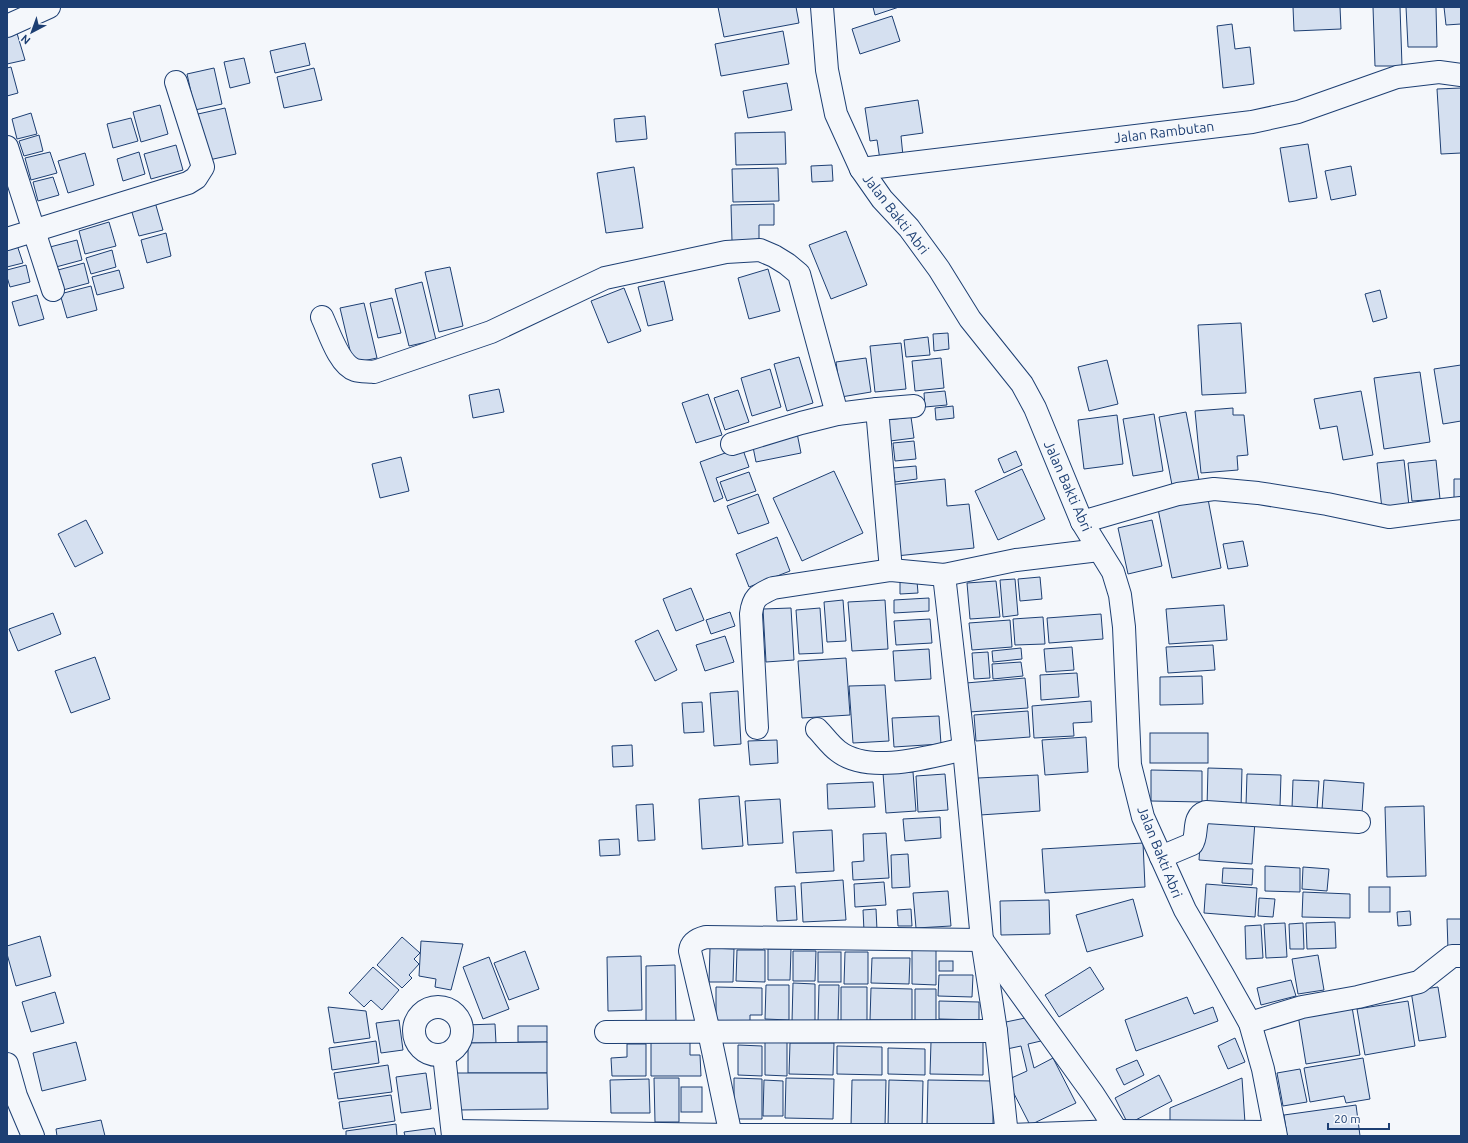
<svg xmlns="http://www.w3.org/2000/svg" width="1468" height="1143" font-family="Ubuntu,sans-serif">
	<style>
		.building { fill: #d5e0f0; stroke: #1d3f73 }
		.lines { fill: none; stroke-linecap: round; stroke-linejoin: round }
		.minor-casing { stroke: #1d3f73; stroke-width: 24 }
		.minor { stroke: #f4f7fb; stroke-width: 22 }
		.labels { text-anchor: middle; stroke-width: 3; stroke-linejoin: round; paint-order: stroke }
		.street-label { font-size: 14px; fill: #1d3f73; stroke: #f4f7fb }
	</style>
	<rect width="100%" height="100%" fill="#f4f7fb"/>
	<!-- building -->
	<g class="building">
		<polygon points="718,7 796,7 799,23 724,37"/>
		<polygon points="873,7 899,7 875,15"/>
		<polygon points="1293,7 1340,7 1341,29 1294,31"/>
		<polygon points="1373,7 1400,7 1402,66 1375,66"/>
		<polygon points="1406,7 1436,7 1437,47 1408,47"/>
		<polygon points="1444,7 1461,7 1461,24 1446,25"/>
		<polygon points="892,16 900,41 860,54 852,29"/>
		<polygon points="1232,24 1235,49 1250,47 1254,84 1223,88 1217,26"/>
		<polygon points="16,30 25,60 7,64 7,33"/>
		<polygon points="783,31 789,64 721,76 715,44"/>
		<polygon points="305,43 310,65 275,73 270,51"/>
		<polygon points="244,58 250,83 230,88 224,62"/>
		<polygon points="11,67 18,93 7,96 7,68"/>
		<polygon points="214,68 222,104 195,110 187,74"/>
		<polygon points="314,68 322,100 284,108 277,77"/>
		<polygon points="787,83 792,110 748,118 743,91"/>
		<polygon points="1461,88 1461,153 1441,154 1437,89"/>
		<polygon points="918,100 923,133 901,136 903,156 880,160 877,140 870,141 865,108"/>
		<polygon points="160,105 168,134 141,142 133,112"/>
		<polygon points="225,108 236,154 209,160 198,114"/>
		<polygon points="31,113 37,134 17,139 12,119"/>
		<polygon points="645,116 647,139 616,142 614,119"/>
		<polygon points="131,118 138,141 113,148 107,124"/>
		<polygon points="785,132 786,164 736,165 735,133"/>
		<polygon points="39,135 43,151 24,156 19,141"/>
		<polygon points="1308,144 1317,198 1289,202 1280,148"/>
		<polygon points="176,145 183,170 151,179 144,154"/>
		<polygon points="50,152 57,173 31,180 25,158"/>
		<polygon points="139,152 145,174 123,181 117,159"/>
		<polygon points="85,153 94,185 68,193 58,161"/>
		<polygon points="832,165 833,181 812,182 811,166"/>
		<polygon points="1351,166 1356,195 1331,200 1325,171"/>
		<polygon points="634,167 643,228 606,233 597,173"/>
		<polygon points="778,168 779,201 733,202 732,169"/>
		<polygon points="53,177 59,195 38,201 33,182"/>
		<polygon points="155,202 163,230 139,236 131,209"/>
		<polygon points="774,204 774,225 759,225 759,240 732,241 731,205"/>
		<polygon points="109,222 116,246 85,254 79,231"/>
		<polygon points="846,231 867,285 831,299 809,245"/>
		<polygon points="166,233 171,256 147,263 141,240"/>
		<polygon points="77,240 82,260 56,267 50,247"/>
		<polygon points="17,245 23,263 7,267 7,248"/>
		<polygon points="112,250 116,267 91,274 86,258"/>
		<polygon points="84,263 89,283 63,290 58,270"/>
		<polygon points="26,265 30,282 10,287 7,277 7,270"/>
		<polygon points="450,267 463,326 439,332 425,272"/>
		<polygon points="768,269 780,311 749,319 738,278"/>
		<polygon points="119,270 124,288 97,295 92,277"/>
		<polygon points="664,281 673,320 648,326 638,287"/>
		<polygon points="422,282 436,340 409,346 395,289"/>
		<polygon points="91,286 97,310 67,318 60,294"/>
		<polygon points="624,288 641,331 608,343 591,301"/>
		<polygon points="1380,290 1387,318 1373,322 1365,294"/>
		<polygon points="37,295 44,319 19,326 12,302"/>
		<polygon points="392,298 401,333 378,338 370,303"/>
		<polygon points="364,303 377,358 353,363 340,308"/>
		<polygon points="1241,323 1246,393 1202,395 1198,325"/>
		<polygon points="948,333 949,349 934,351 933,334"/>
		<polygon points="928,337 930,355 906,357 904,340"/>
		<polygon points="901,343 906,389 875,392 870,346"/>
		<polygon points="799,357 813,403 787,411 774,364"/>
		<polygon points="866,358 871,392 841,397 836,362"/>
		<polygon points="941,358 944,388 915,391 912,361"/>
		<polygon points="1107,360 1118,404 1089,411 1078,367"/>
		<polygon points="1461,365 1461,421 1443,424 1434,369"/>
		<polygon points="770,369 781,407 752,416 741,378"/>
		<polygon points="1420,372 1430,442 1384,449 1374,378"/>
		<polygon points="499,389 504,412 473,418 469,395"/>
		<polygon points="738,390 749,422 725,430 714,398"/>
		<polygon points="945,391 947,405 925,407 924,393"/>
		<polygon points="1361,391 1373,455 1343,460 1337,426 1320,429 1314,399"/>
		<polygon points="708,394 722,435 696,443 682,403"/>
		<polygon points="953,406 954,418 936,420 935,408"/>
		<polygon points="1233,408 1233,415 1244,415 1248,455 1237,456 1238,470 1201,473 1195,411"/>
		<polygon points="1186,412 1199,480 1172,485 1159,417"/>
		<polygon points="1154,414 1163,471 1133,476 1123,419"/>
		<polygon points="1117,415 1123,464 1084,469 1078,420"/>
		<polygon points="911,417 914,438 890,441 888,420"/>
		<polygon points="797,433 801,453 756,462 752,442"/>
		<polygon points="914,441 916,459 895,461 893,443"/>
		<polygon points="742,447 749,467 716,478 723,498 714,502 700,462"/>
		<polygon points="1016,451 1022,465 1004,473 998,459"/>
		<polygon points="401,457 409,491 380,498 372,464"/>
		<polygon points="1404,460 1409,506 1382,509 1377,463"/>
		<polygon points="1436,460 1440,499 1412,501 1408,463"/>
		<polygon points="916,466 917,479 895,482 893,468"/>
		<polygon points="1022,469 1045,519 998,540 975,491"/>
		<polygon points="834,471 863,533 802,561 773,498"/>
		<polygon points="749,472 756,491 727,501 720,482"/>
		<polygon points="945,479 947,506 969,504 974,548 896,556 888,485"/>
		<polygon points="1454,479 1461,479 1461,497 1454,498"/>
		<polygon points="758,494 769,523 738,534 727,506"/>
		<polygon points="1208,499 1221,568 1172,578 1158,509"/>
		<polygon points="86,520 103,553 75,567 58,534"/>
		<polygon points="1152,520 1162,566 1128,574 1118,528"/>
		<polygon points="777,537 790,571 749,587 736,554"/>
		<polygon points="1243,541 1248,566 1228,569 1223,544"/>
		<polygon points="1040,577 1042,599 1020,601 1018,579"/>
		<polygon points="1015,579 1018,615 1003,617 1000,580"/>
		<polygon points="917,581 918,593 900,594 900,582"/>
		<polygon points="996,581 1000,617 970,619 967,583"/>
		<polygon points="691,588 704,620 676,631 663,599"/>
		<polygon points="929,598 929,611 894,613 894,600"/>
		<polygon points="843,600 846,641 827,642 824,602"/>
		<polygon points="885,600 888,649 852,651 848,602"/>
		<polygon points="1224,605 1227,640 1169,644 1166,609"/>
		<polygon points="791,608 794,660 766,662 763,609"/>
		<polygon points="820,608 823,653 799,654 796,610"/>
		<polygon points="730,612 735,626 711,634 706,620"/>
		<polygon points="53,613 61,634 18,651 9,629"/>
		<polygon points="1101,614 1103,639 1049,643 1047,618"/>
		<polygon points="1043,617 1045,644 1015,645 1013,619"/>
		<polygon points="930,619 932,643 896,645 894,621"/>
		<polygon points="1010,620 1012,647 972,650 969,623"/>
		<polygon points="658,630 677,670 655,681 635,641"/>
		<polygon points="725,636 734,662 705,671 696,645"/>
		<polygon points="1213,645 1215,670 1168,673 1166,647"/>
		<polygon points="1072,647 1074,670 1046,672 1044,649"/>
		<polygon points="1021,648 1022,659 993,662 992,651"/>
		<polygon points="929,649 931,679 895,681 893,651"/>
		<polygon points="988,652 990,678 974,679 972,653"/>
		<polygon points="95,657 110,699 71,713 55,671"/>
		<polygon points="846,658 850,715 802,718 798,661"/>
		<polygon points="1021,662 1023,676 993,679 992,664"/>
		<polygon points="1077,673 1079,697 1041,700 1040,675"/>
		<polygon points="1202,676 1203,704 1160,705 1160,677"/>
		<polygon points="1025,678 1028,708 969,712 966,683"/>
		<polygon points="885,685 889,741 853,743 849,686"/>
		<polygon points="738,691 741,744 714,746 710,693"/>
		<polygon points="1091,701 1092,722 1073,723 1074,736 1034,738 1032,706"/>
		<polygon points="702,702 704,732 684,733 682,703"/>
		<polygon points="1028,711 1030,737 976,741 974,715"/>
		<polygon points="939,716 941,744 894,747 892,718"/>
		<rect x="1150" y="733" width="58" height="30"/>
		<polygon points="1086,737 1088,772 1045,775 1042,740"/>
		<polygon points="777,740 778,763 750,765 748,741"/>
		<polygon points="632,745 633,766 613,767 612,746"/>
		<polygon points="1208,768 1242,769 1241,809 1207,807"/>
		<polygon points="1151,770 1202,771 1202,802 1151,801"/>
		<polygon points="913,772 916,811 886,813 883,773"/>
		<polygon points="945,774 948,810 918,812 916,776"/>
		<polygon points="1247,774 1281,775 1280,806 1246,805"/>
		<polygon points="1038,775 1040,811 980,815 978,778"/>
		<polygon points="1293,780 1319,781 1317,809 1292,808"/>
		<polygon points="1324,780 1364,783 1362,813 1322,810"/>
		<polygon points="873,782 875,807 828,809 827,784"/>
		<polygon points="739,796 743,846 702,849 699,799"/>
		<polygon points="780,799 783,843 748,845 745,801"/>
		<polygon points="653,804 655,840 638,841 636,805"/>
		<polygon points="1424,806 1426,876 1387,877 1385,807"/>
		<polygon points="1202,816 1255,821 1252,864 1199,860"/>
		<polygon points="940,817 941,838 905,841 903,819"/>
		<polygon points="832,830 834,871 796,873 793,832"/>
		<polygon points="886,833 889,878 853,880 852,862 864,861 863,834"/>
		<polygon points="619,839 620,855 600,856 599,840"/>
		<polygon points="1143,843 1145,887 1045,893 1042,849"/>
		<polygon points="908,854 910,887 892,888 891,855"/>
		<polygon points="1265,866 1300,868 1300,892 1265,891"/>
		<polygon points="1303,867 1329,869 1327,891 1302,889"/>
		<polygon points="1223,868 1253,869 1252,885 1222,883"/>
		<polygon points="843,880 846,920 803,922 801,883"/>
		<polygon points="884,882 886,905 855,907 854,884"/>
		<polygon points="1206,884 1257,888 1255,917 1204,913"/>
		<polygon points="795,886 797,920 777,921 775,887"/>
		<rect x="1369" y="887" width="21" height="25"/>
		<polygon points="948,891 951,926 916,928 913,893"/>
		<polygon points="1303,892 1350,894 1350,918 1302,917"/>
		<polygon points="1259,898 1275,899 1273,917 1258,916"/>
		<polygon points="1133,899 1143,936 1087,952 1076,915"/>
		<polygon points="1049,900 1050,934 1001,935 1000,901"/>
		<polygon points="876,909 877,930 864,931 863,910"/>
		<polygon points="911,909 912,926 898,926 897,910"/>
		<polygon points="1410,911 1411,925 1398,926 1397,912"/>
		<polygon points="1447,919 1461,919 1461,950 1448,950"/>
		<polygon points="1335,922 1336,948 1307,949 1306,923"/>
		<polygon points="1285,923 1287,957 1266,958 1264,924"/>
		<polygon points="1303,923 1304,949 1290,949 1289,924"/>
		<polygon points="1261,925 1263,958 1246,959 1245,926"/>
		<polygon points="40,936 51,976 16,986 7,954 7,946"/>
		<polygon points="402,937 420,953 414,959 419,964 409,975 412,978 402,988 377,965"/>
		<polygon points="421,941 463,944 451,990 435,987 436,979 419,976"/>
		<polygon points="710,948 734,949 733,982 709,982"/>
		<polygon points="768,949 791,949 790,980 768,980"/>
		<polygon points="737,950 765,950 765,982 736,981"/>
		<polygon points="912,950 936,950 936,985 912,984"/>
		<polygon points="525,951 539,989 509,1000 494,963"/>
		<polygon points="793,951 816,951 815,981 793,981"/>
		<rect x="818" y="952" width="23" height="30"/>
		<polygon points="845,952 868,952 868,984 844,984"/>
		<polygon points="1318,955 1324,990 1298,994 1292,959"/>
		<polygon points="641,956 642,1010 608,1011 607,957"/>
		<polygon points="489,957 509,1009 483,1019 463,967"/>
		<polygon points="872,958 910,958 909,984 871,983"/>
		<rect x="939" y="961" width="14" height="10"/>
		<polygon points="675,965 676,1022 646,1022 646,966"/>
		<polygon points="373,967 399,990 382,1010 371,1000 364,1007 349,993"/>
		<polygon points="1090,967 1104,989 1059,1017 1045,995"/>
		<polygon points="939,975 973,975 972,997 938,996"/>
		<polygon points="1291,980 1296,996 1261,1005 1257,988"/>
		<polygon points="793,983 815,984 815,1022 792,1022"/>
		<polygon points="766,985 789,985 789,1020 765,1019"/>
		<polygon points="819,985 839,985 838,1023 818,1023"/>
		<polygon points="716,987 762,988 762,1015 750,1015 750,1025 716,1024"/>
		<polygon points="841,987 867,987 867,1022 841,1021"/>
		<polygon points="1438,987 1446,1037 1419,1041 1411,991"/>
		<polygon points="871,988 912,989 912,1020 870,1020"/>
		<polygon points="915,989 936,989 936,1023 915,1022"/>
		<polygon points="55,992 64,1023 31,1032 22,1002"/>
		<polygon points="1187,997 1194,1014 1213,1007 1218,1021 1136,1051 1125,1020"/>
		<polygon points="939,1001 979,1002 979,1020 939,1019"/>
		<polygon points="1408,1001 1415,1046 1365,1055 1357,1009"/>
		<polygon points="328,1007 366,1011 370,1038 334,1043"/>
		<polygon points="1352,1007 1360,1055 1306,1064 1298,1015"/>
		<polygon points="1035,1016 1041,1041 1028,1044 1034,1068 1053,1058 1076,1103 1030,1125 1007,1080 1027,1071 1021,1046 1007,1049 1001,1023"/>
		<polygon points="399,1020 403,1050 381,1053 376,1023"/>
		<polygon points="495,1024 496,1043 465,1043 465,1025"/>
		<rect x="518" y="1026" width="29" height="16"/>
		<polygon points="765,1038 787,1038 787,1076 765,1075"/>
		<polygon points="1235,1038 1245,1062 1228,1069 1218,1046"/>
		<polygon points="690,1039 690,1055 700,1055 701,1076 651,1076 651,1040"/>
		<polygon points="376,1041 379,1063 332,1070 329,1048"/>
		<polygon points="76,1042 86,1080 42,1091 33,1053"/>
		<polygon points="547,1042 547,1073 468,1073 468,1043"/>
		<polygon points="931,1042 983,1042 983,1075 930,1074"/>
		<polygon points="790,1043 834,1043 833,1075 789,1074"/>
		<polygon points="627,1044 646,1044 646,1076 612,1076 611,1058 627,1057"/>
		<polygon points="738,1045 762,1046 762,1076 738,1075"/>
		<polygon points="837,1046 882,1047 882,1075 837,1074"/>
		<polygon points="888,1048 925,1049 925,1075 888,1074"/>
		<polygon points="1363,1058 1370,1099 1346,1103 1344,1096 1310,1102 1304,1068"/>
		<polygon points="1137,1060 1144,1075 1124,1085 1116,1069"/>
		<polygon points="388,1065 392,1092 338,1099 334,1073"/>
		<polygon points="1300,1069 1307,1102 1283,1106 1277,1073"/>
		<polygon points="426,1073 431,1109 401,1113 396,1077"/>
		<polygon points="457,1073 547,1073 548,1109 458,1110"/>
		<polygon points="1159,1075 1172,1101 1128,1124 1115,1098"/>
		<polygon points="654,1078 679,1078 679,1122 655,1122"/>
		<polygon points="734,1078 762,1079 762,1119 734,1119"/>
		<polygon points="786,1078 834,1079 833,1119 785,1118"/>
		<polygon points="1242,1078 1245,1123 1170,1123 1170,1108"/>
		<polygon points="649,1079 650,1113 611,1113 610,1080"/>
		<polygon points="764,1080 783,1081 783,1116 763,1116"/>
		<polygon points="852,1080 886,1080 885,1127 851,1126"/>
		<polygon points="889,1080 923,1081 922,1127 888,1126"/>
		<polygon points="928,1080 993,1081 993,1127 927,1125"/>
		<rect x="681" y="1087" width="21" height="25"/>
		<polygon points="391,1095 395,1121 343,1129 339,1102"/>
		<polygon points="1356,1105 1360,1136 1287,1136 1284,1115"/>
		<polygon points="101,1120 105,1136 57,1136 56,1129"/>
		<polygon points="396,1124 397,1136 346,1136 346,1131"/>
		<polygon points="434,1128 436,1136 405,1136 404,1132"/>
	</g>
	<g class="lines">
		<defs>
			<g id="minor">
				<polyline points="822,7 827,70 836,114 861,169 882,199 909,228 939,269 970,319 1022,384 1035,408 1082,522 1113,572 1120,595 1124,627 1130,765 1143,817 1185,910 1223,975 1250,1023 1263,1069 1276,1136"/>
				<polyline points="7,26 49,7"/>
				<polyline points="7,147 53,290"/>
				<polyline points="861,169 1252,122 1298,112 1397,77 1439,72 1461,75"/>
				<polyline points="7,239 188,183 196,178 203,167 176,82"/>
				<path d="M 322,317 C 329,332 339,365 355,370 C 361,372 369,371 374,372 L 491,332 L 605,278 L 726,252 L 760,250 L 774,256 L 787,264 L 799,274 L 837,414"/>
				<polyline points="732,444 801,423 837,414 877,409"/>
				<polyline points="1082,522 1178,494 1214,489 1258,493 1327,504 1389,517 1442,510 1461,508"/>
				<polyline points="891,570 877,409 914,406"/>
				<polyline points="944,575 964,749 982,940 996,1031 1007,1136"/>
				<path d="M 757,728 L 751,614 C 753,597 758,595 773,588 L 891,570 L 944,575 L 1016,560 L 1099,550"/>
				<path d="M 817,729 C 824,736 830,745 838,751 C 869,775 929,757 964,749"/>
				<path d="M 1161,857 L 1192,844 C 1199,834 1191,817 1206,812 L 1359,822"/>
				<circle cx="438" cy="1031" r="24"/>
				<polyline points="1250,1023 1302,1007 1358,997 1419,982 1452,956 1461,956"/>
				<polyline points="606,1032 996,1031"/>
				<polyline points="444,1055 453,1136"/>
				<polyline points="7,1064 16,1096 33,1136"/>
				<polyline points="453,1131 731,1135 1007,1135 1117,1131 1275,1132"/>
				<path d="M 731,1136 L 709,1032 L 690,951 C 691,942 698,939 706,937 L 982,940 L 1093,1094 L 1117,1131"/>
			</g>
		</defs>
		<!-- minor casing -->
		<use href="#minor" class="minor-casing"/>
		<!-- minor -->
		<use href="#minor" class="minor"/>
	</g>
	<g class="labels">
		<!-- street labels -->
		<g class="street-label">
			<text transform="translate(1164 132) rotate(-7)" y="5">Jalan Rambutan</text>
			<text transform="translate(896 214) rotate(52)" y="5">Jalan Bakti Abri</text>
			<text transform="translate(1068 486) rotate(66)" y="5">Jalan Bakti Abri</text>
			<text transform="translate(1160 852) rotate(68)" y="5">Jalan Bakti Abri</text>
		</g>
	</g>
	<!-- border -->
	<rect width="1468" height="1143" fill="none" stroke="#1d3f73" stroke-width="16"/>
	<!-- north arrow -->
	<g transform="translate(32 32) rotate(221)" stroke="#f4f7fb" stroke-width="3" paint-order="stroke">
	<path d="M0-3L7 15L0 10L-7 15Z" fill="#1d3f73"/>
	<text y="-6" font-size="11" font-weight="bold" text-anchor="middle" fill="#1d3f73">N</text>
	</g>
	<!-- scale -->
	<path d="M1328 1123v6h61v-6" fill="none" stroke="#1d3f73" stroke-width="2"/>
	<text x="1334" y="1123" font-size="12" fill="#1d3f73" stroke="#f4f7fb" stroke-width="3" paint-order="stroke">20 m</text>
</svg>
